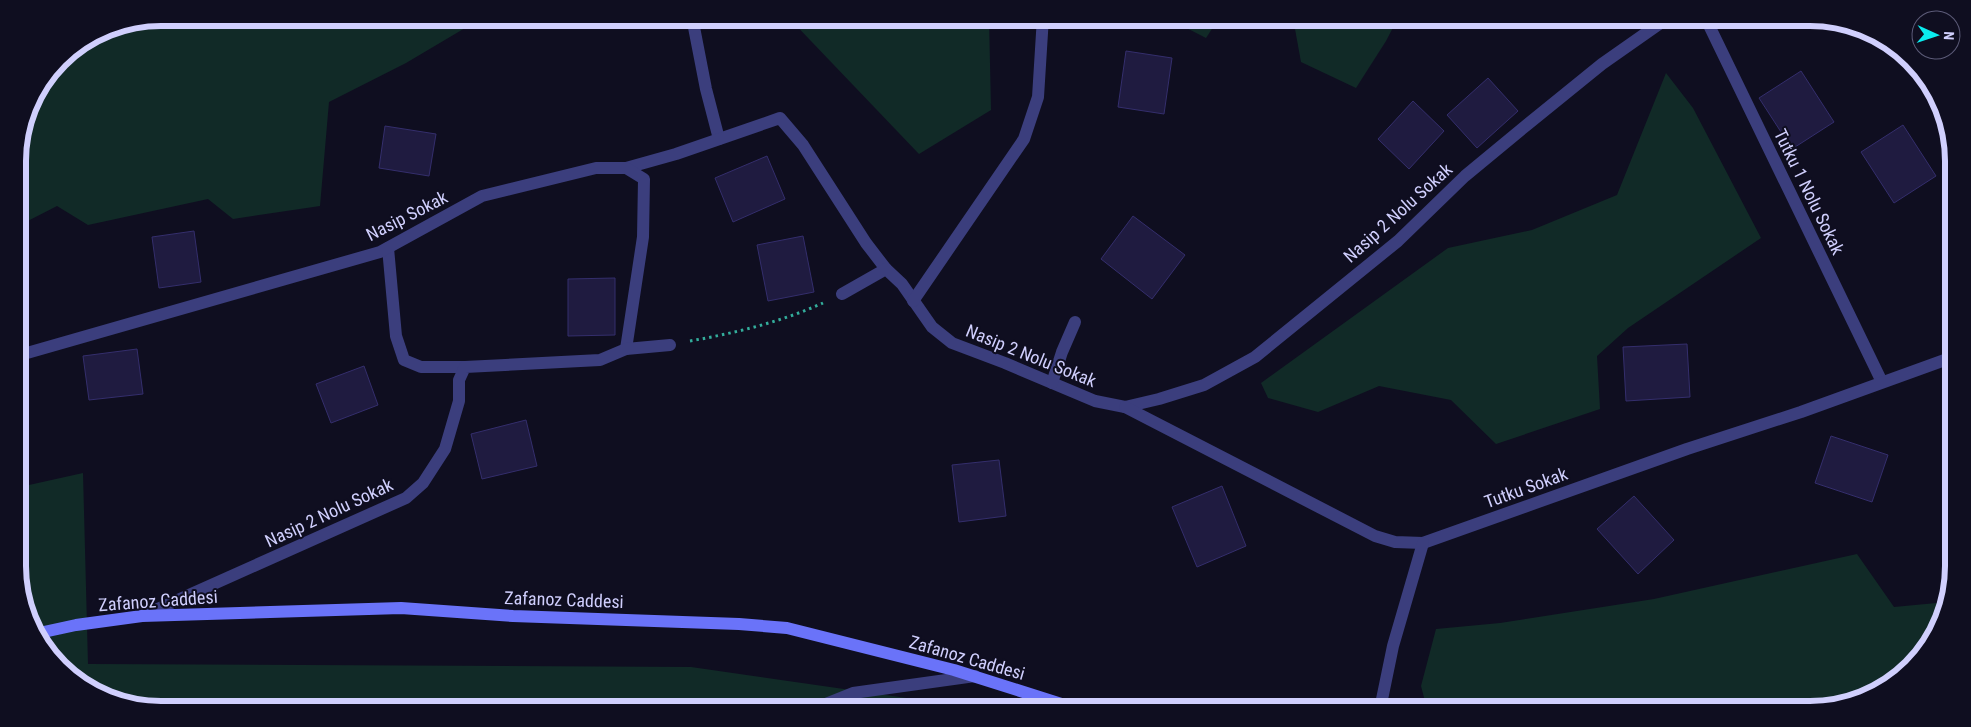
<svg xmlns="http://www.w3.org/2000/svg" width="1971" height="727" font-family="'Roboto Condensed',sans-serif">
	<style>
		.green { fill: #112a27 }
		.building { fill: #1f1b40; stroke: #342e6c }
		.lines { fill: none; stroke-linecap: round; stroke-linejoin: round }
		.path { stroke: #33ad9b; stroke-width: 3; stroke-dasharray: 2.5 4; stroke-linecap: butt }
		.street { stroke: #3b3e7d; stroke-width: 12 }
		.secondary { stroke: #6a73f9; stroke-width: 12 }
		.labels { text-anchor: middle; stroke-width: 4; stroke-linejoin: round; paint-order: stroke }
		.street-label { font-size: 18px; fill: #d0cffd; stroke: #0f0e20 }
		.rim { fill: none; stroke: #d0cffd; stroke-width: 6 }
	</style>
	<rect width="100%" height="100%" fill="#0f0e20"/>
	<!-- green -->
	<g class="green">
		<polygon points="161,18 161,17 482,18 406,63 329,102 320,206 233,219 208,199 88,225 57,206 18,226 18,151 32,97 66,53 106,28"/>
		<polygon points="789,18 989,18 991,110 919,154"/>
		<polygon points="1167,18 1219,18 1206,38"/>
		<polygon points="1293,18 1293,17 1398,18 1386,41 1356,88 1301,62"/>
		<polygon points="1666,73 1693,108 1761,238 1628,328 1597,356 1600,409 1496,444 1451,400 1379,386 1318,412 1268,398 1261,383 1448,248 1532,230 1617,195"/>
		<polygon points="83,473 88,664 691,667 983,709 161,709 115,702 53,660 20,594 20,487"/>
		<polygon points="1857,554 1894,607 1947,602 1946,612 1897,680 1819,709 1427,709 1421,686 1436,629 1500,623 1654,599"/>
	</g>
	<!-- building -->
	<g class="building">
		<rect x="612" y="17" width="46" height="2"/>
		<polygon points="1126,51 1172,58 1164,114 1118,107"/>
		<polygon points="1801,71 1834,122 1792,149 1759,98"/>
		<polygon points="1488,78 1518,111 1477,148 1447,115"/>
		<polygon points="1413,101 1444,131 1409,169 1378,139"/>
		<polygon points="1903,125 1936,176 1894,203 1861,152"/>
		<polygon points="385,126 436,134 429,176 379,168"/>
		<polygon points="767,156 785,199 733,222 715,178"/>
		<polygon points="1133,216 1185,255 1152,299 1101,259"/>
		<polygon points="194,231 201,282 159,288 152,237"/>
		<polygon points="803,236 814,292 768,301 757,245"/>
		<polygon points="615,278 615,335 568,336 568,279"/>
		<polygon points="1687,344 1690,397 1626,401 1623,347"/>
		<polygon points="137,349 143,394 89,400 83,356"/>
		<polygon points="364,366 378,405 331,423 316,384"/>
		<polygon points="526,420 537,466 482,479 471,434"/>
		<polygon points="1831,436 1888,455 1872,502 1815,483"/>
		<polygon points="1953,452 1953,482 1944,479"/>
		<polygon points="999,460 1006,516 959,522 952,465"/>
		<polygon points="1222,486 1246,546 1197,567 1172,507"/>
		<polygon points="1634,496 1674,540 1638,574 1597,529"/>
	</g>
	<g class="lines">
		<!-- path -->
		<path class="path" d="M 690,341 C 735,333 781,322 823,303"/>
		<!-- street -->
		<g class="street">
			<polyline points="692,17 706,89 719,139"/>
			<polyline points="1705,17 1882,382"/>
			<polyline points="626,168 676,154 780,118 803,145 866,243 886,269"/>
			<polyline points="388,248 396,336 404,360 421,367 465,367"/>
			<polyline points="842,294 886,269 902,284 932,327 952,343 1005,363 1095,401 1125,407 1159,399 1204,385 1255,357 1398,241 1465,176 1528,124 1602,64 1669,17"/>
			<polyline points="913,301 1024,139 1038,97 1043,17"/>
			<polyline points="19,352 27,353 380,252 482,196 596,168 626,168 644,179 643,237 626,349"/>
			<polyline points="1052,383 1062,352 1075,322"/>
			<polyline points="1125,407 1375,536 1395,542 1423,543 1687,449 1801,412 1953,357"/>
			<polyline points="142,616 406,498 423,483 445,449 459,401 459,380 465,367 600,360 626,349 670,345"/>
			<polyline points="819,709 823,705 853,693 975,676"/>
			<polyline points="1380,709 1393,646 1423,543"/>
		</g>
		<!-- secondary -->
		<polyline class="secondary" points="39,633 76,625 142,616 401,608 513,616 739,624 787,628 954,670 1077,709"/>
	</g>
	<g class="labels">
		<!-- street labels -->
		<g class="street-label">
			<text transform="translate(1809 192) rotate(64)" y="6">Tutku 1 Nolu Sokak</text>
			<text transform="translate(1398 213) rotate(-42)" y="6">Nasip 2 Nolu Sokak</text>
			<text transform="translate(407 216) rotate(-27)" y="6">Nasip Sokak</text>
			<text transform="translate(1031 356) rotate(22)" y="6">Nasip 2 Nolu Sokak</text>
			<text transform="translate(1526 488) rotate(-20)" y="6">Tutku Sokak</text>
			<text transform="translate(329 513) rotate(-25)" y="6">Nasip 2 Nolu Sokak</text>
			<text transform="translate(564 600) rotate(2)" y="6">Zafanoz Caddesi</text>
			<text transform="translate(158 601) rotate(-4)" y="6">Zafanoz Caddesi</text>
			<text transform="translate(967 658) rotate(16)" y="6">Zafanoz Caddesi</text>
		</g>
	</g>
	<!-- crop -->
	<path d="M0 0H1971V727H0ZM161 26H1810A135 135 0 0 1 1945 161V566A135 135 0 0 1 1810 701H161A135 135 0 0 1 26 566V161A135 135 0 0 1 161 26Z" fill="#0f0e20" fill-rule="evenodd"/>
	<path class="rim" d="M161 26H1810A135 135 0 0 1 1945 161V566A135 135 0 0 1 1810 701H161A135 135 0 0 1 26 566V161A135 135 0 0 1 161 26Z"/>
	<!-- north arrow -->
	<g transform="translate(1936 35) rotate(93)"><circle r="24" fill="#0f0e20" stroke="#5c5b78"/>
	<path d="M0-4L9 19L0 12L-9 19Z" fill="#0aecef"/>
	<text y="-8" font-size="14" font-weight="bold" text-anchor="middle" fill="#d0cffd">N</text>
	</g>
</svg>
